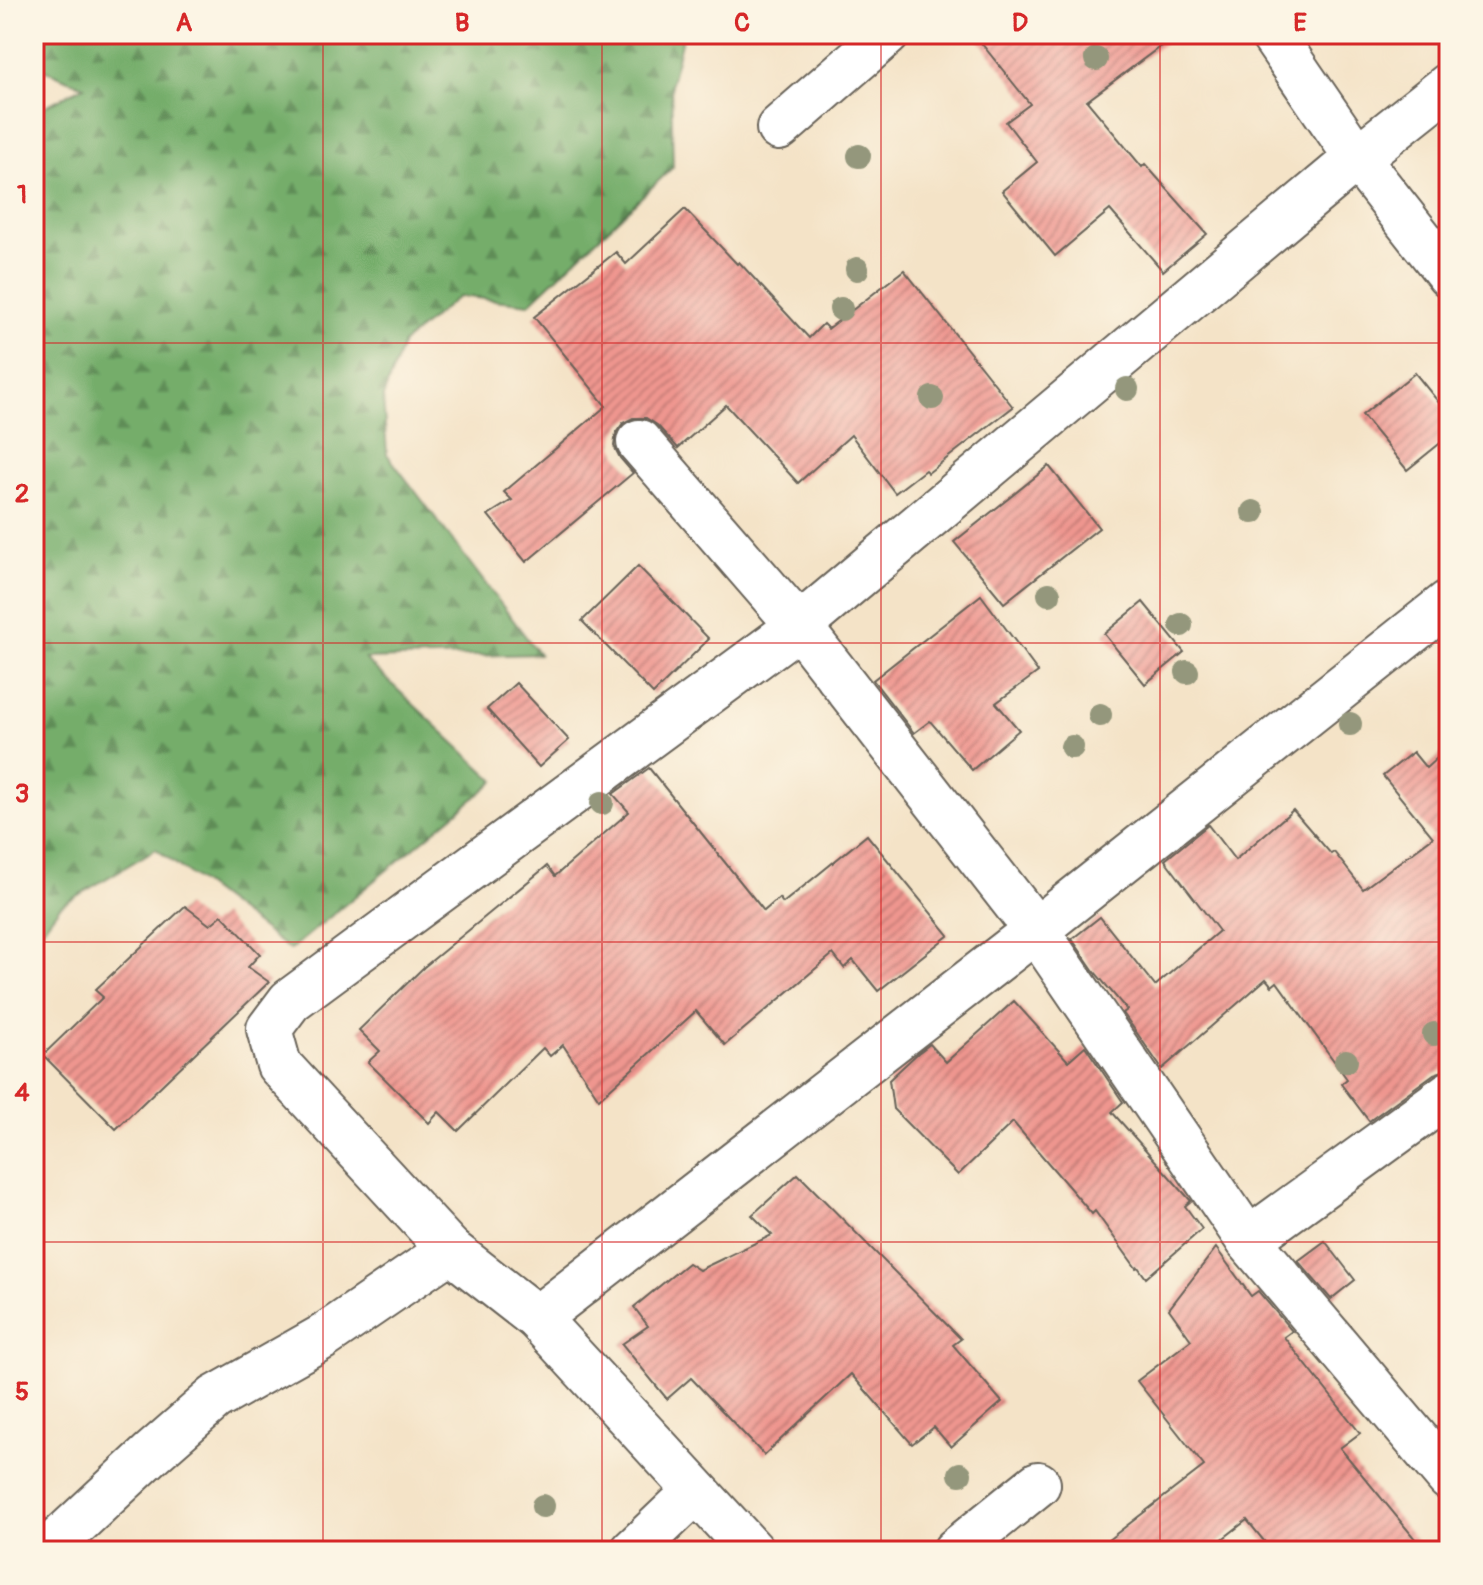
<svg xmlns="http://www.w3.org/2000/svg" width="1483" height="1585" font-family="Pangolin,sans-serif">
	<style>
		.forest { fill: url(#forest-firs); stroke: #486444; stroke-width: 2 }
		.building { fill: url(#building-hatch) }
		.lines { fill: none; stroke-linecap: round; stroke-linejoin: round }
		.minor-casing { stroke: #686258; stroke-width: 48 }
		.minor { stroke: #fff; stroke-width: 44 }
		.tree { fill: #94977b }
		.grid { fill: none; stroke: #d62828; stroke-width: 2; stroke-opacity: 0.55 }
		.neatline { fill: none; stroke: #d62828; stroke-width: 3 }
		.grid-label { font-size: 26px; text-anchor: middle; font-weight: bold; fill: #d62828 }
	</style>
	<defs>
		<pattern id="forest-firs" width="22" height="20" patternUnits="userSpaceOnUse" patternTransform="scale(2)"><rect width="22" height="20" fill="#75ad6b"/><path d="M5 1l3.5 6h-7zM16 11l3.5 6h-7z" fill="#5f8c57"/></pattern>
		<pattern id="building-hatch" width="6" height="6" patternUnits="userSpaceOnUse" patternTransform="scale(2)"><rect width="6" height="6" fill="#ef968f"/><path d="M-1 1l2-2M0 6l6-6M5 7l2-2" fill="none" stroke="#c17a74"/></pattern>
	</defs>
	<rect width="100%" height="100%" fill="#fcf5e5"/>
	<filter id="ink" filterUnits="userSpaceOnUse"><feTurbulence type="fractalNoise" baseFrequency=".0125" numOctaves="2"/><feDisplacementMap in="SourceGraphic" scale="16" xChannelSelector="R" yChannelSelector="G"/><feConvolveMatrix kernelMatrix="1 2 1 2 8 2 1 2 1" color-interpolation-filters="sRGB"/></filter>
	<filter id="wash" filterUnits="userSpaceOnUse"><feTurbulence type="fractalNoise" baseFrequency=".006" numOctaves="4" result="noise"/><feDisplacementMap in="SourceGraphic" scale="32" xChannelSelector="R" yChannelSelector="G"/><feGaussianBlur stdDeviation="1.8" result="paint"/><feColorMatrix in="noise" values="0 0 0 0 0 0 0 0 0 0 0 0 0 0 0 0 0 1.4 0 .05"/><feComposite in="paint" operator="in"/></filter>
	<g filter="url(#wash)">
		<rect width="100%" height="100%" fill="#f4e3c7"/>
		<!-- forest -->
		<polygon class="forest" points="34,34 683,34 671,83 673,167 529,304 459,296 403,343 383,397 387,454 539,654 365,659 495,781 290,950 156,849 60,906 34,941 34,112 84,86 34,66"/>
		<g id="blocks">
			<!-- building -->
			<g class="building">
				<polygon points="974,34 1177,34 1087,101 1142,167 1145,164 1207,234 1163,271 1110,210 1055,256 1002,191 1037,162 1006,122 1030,104"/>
				<polygon points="685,209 737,264 739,262 809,338 823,324 828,329 904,270 1013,407 928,473 925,470 895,493 851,435 798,483 726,405 678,448 657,425 646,418 633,418 623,423 616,433 614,446 620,458 633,473 526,562 488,515 512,500 504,492 606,406 534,317 616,252 626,264"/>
				<polygon points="1415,373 1449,415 1449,436 1407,470 1362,415"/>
				<polygon points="1049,466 1099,528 1004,603 954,542"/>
				<polygon points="638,566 709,639 653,694 582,621"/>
				<polygon points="981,595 1038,672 996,703 1019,730 972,770 930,721 914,733 873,680"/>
				<polygon points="1143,602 1184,652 1145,684 1104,634"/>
				<polygon points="516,683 569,740 539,767 487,709"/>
				<polygon points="1449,747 1449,1069 1434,1074 1369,1121 1341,1084 1347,1079 1277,982 1272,986 1266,979 1162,1069 1123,1013 1127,1010 1094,971 1072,939 1100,917 1155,986 1219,931 1165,860 1208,825 1235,860 1293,810 1331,854 1334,852 1363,889 1433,837 1383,776 1413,752 1426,768"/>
				<polygon points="649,768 764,911 779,898 783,903 867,835 949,935 878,991 853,960 844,968 833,954 725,1045 696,1011 599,1099 563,1045 550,1056 543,1048 458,1131 439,1112 429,1123 368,1062 380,1051 359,1030 424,967 547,866 555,876 629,812 613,794"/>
				<polygon points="185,906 210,925 222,915 260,954 248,967 269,982 116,1129 43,1055 103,997 95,990"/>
				<polygon points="1014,1001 1068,1061 1085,1046 1123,1102 1112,1112 1191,1201 1185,1206 1202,1229 1146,1278 1138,1267 1136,1268 1095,1211 1092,1214 1013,1122 958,1175 893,1109 889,1080 918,1053 930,1044 946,1062"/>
				<polygon points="798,1174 961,1339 953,1345 1002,1402 951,1447 934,1427 912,1444 851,1374 764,1455 691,1378 667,1399 622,1344 648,1326 634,1307 688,1263 699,1270 772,1235 752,1215"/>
				<polygon points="1325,1241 1355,1280 1331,1299 1298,1261"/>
				<polygon points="1216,1248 1251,1296 1258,1291 1292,1331 1284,1337 1360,1433 1340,1448 1425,1551 1272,1551 1247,1520 1207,1551 1094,1551 1204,1466 1137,1381 1191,1340 1169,1309"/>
			</g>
		</g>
	</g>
	<g filter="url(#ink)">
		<use href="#blocks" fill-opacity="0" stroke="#686258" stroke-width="2"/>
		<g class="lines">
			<defs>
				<g id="minor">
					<polyline points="1272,34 1357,158 1449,275"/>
					<polyline points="779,128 887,34"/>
					<polyline points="639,442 799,626 1036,930 1248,1240 1449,1478"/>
					<polyline points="1248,1240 1449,1094"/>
					<polyline points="537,1318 1036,930 1449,602"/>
					<polyline points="47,1551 151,1454 215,1398 323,1337 450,1250"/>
					<polyline points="633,1551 696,1491"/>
					<polyline points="752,1551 537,1318 450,1250 279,1065 269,1029 290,1001 799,626 1357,158 1449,85"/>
					<polyline points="955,1551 1038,1484"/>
				</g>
			</defs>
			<!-- minor casing -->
			<use href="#minor" class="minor-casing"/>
			<!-- minor -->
			<use href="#minor" class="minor"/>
		</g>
		<!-- trees -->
		<g class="tree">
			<circle cx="1096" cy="59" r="12"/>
			<circle cx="859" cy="156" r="12"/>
			<circle cx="857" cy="269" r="12"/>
			<circle cx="841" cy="309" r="12"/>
			<circle cx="1127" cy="389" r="12"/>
			<circle cx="932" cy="398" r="12"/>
			<circle cx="1253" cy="512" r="12"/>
			<circle cx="1049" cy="594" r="12"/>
			<circle cx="1181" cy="625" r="12"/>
			<circle cx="1187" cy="672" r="12"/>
			<circle cx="1100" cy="715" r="12"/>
			<circle cx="1350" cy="724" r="12"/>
			<circle cx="1072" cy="747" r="12"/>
			<circle cx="602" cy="803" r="12"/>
			<circle cx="1434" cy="1034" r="12"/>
			<circle cx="1346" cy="1061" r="12"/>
			<circle cx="960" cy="1474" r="12"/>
			<circle cx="543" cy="1506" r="12"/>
		</g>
	</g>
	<!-- grid -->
	<path class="grid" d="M 323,34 L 323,1551M 602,34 L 602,1551M 881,34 L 881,1551M 1160,34 L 1160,1551M 34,343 L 1449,343M 34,643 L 1449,643M 34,942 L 1449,942M 34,1242 L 1449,1242"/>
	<!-- margin -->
	<rect width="1483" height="1585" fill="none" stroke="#fcf5e5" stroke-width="88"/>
	<rect x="44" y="44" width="1395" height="1497" class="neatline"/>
	<g class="grid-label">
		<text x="184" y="31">A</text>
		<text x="462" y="31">B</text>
		<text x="742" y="31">C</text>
		<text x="1020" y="31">D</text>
		<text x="1300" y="31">E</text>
		<text x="22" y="203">1</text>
		<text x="22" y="502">2</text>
		<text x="22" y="802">3</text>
		<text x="22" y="1101">4</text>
		<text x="22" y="1400">5</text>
	</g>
</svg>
